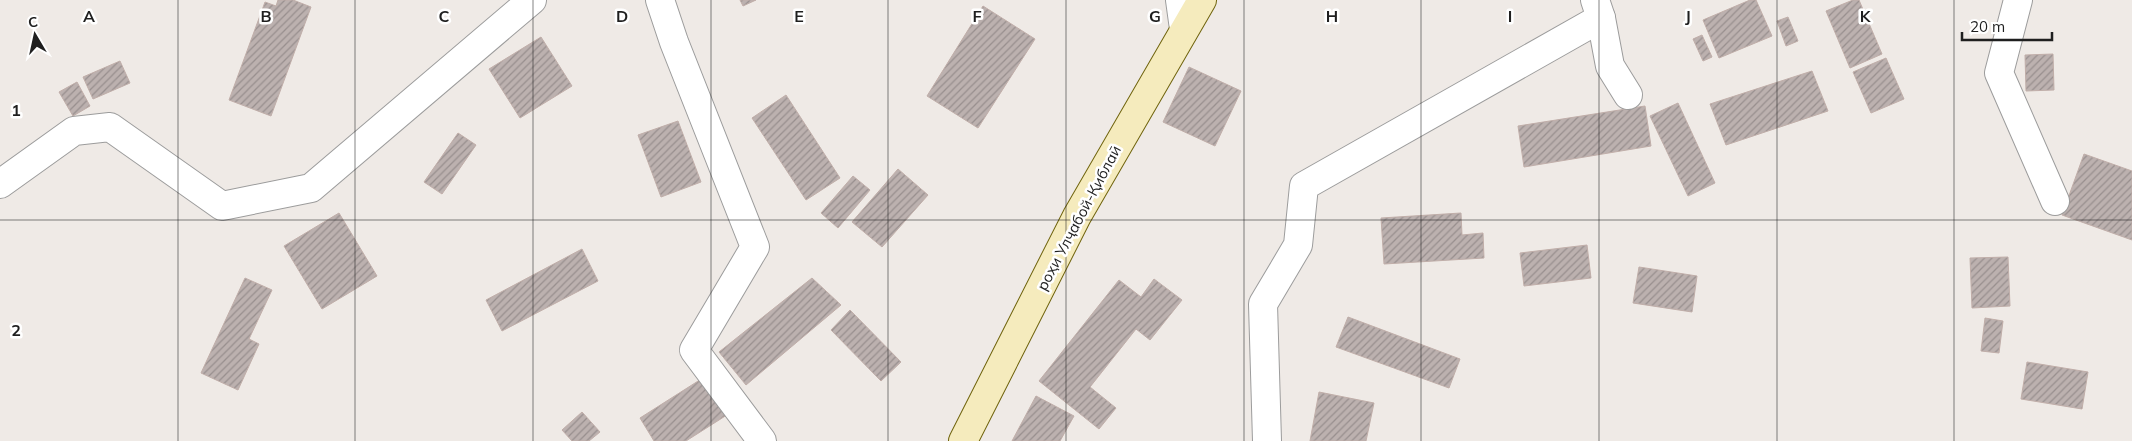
<svg xmlns="http://www.w3.org/2000/svg" width="2132" height="441" font-family="Mulish,sans-serif">
	<style>
		.building { fill: url(#building-hatch); stroke: #c0aea9 }
		.lines { fill: none; stroke-linecap: round; stroke-linejoin: round }
		.street-casing { stroke: #9c9c9c; stroke-width: 30 }
		.secondary-casing { stroke: #6f630c; stroke-width: 30 }
		.street { stroke: #fff; stroke-width: 28 }
		.secondary { stroke: #f5ebbd; stroke-width: 28 }
		.grid { fill: none; stroke: #1f1f1f; stroke-width: 1; stroke-opacity: 0.55 }
		.labels { text-anchor: middle; stroke-width: 5; stroke-linejoin: round; paint-order: stroke }
		.street-label { font-size: 15px; fill: #1f1f1f; stroke: #fff }
		.grid-label { font-size: 16px; text-anchor: middle; font-weight: bold; fill: #1f1f1f; stroke: #fff; stroke-width: 5; stroke-linejoin: round; paint-order: stroke }
	</style>
	<defs>
		<pattern id="building-hatch" width="6" height="6" patternUnits="userSpaceOnUse" patternTransform="scale(1.25)"><rect width="6" height="6" fill="#bcb1af"/><path d="M-1 1l2-2M0 6l6-6M5 7l2-2" fill="none" stroke="#988f8e"/></pattern>
	</defs>
	<rect width="100%" height="100%" fill="#efeae6"/>
	<!-- building -->
	<g class="building">
		<polygon points="278,0 293,0 311,7 271,116 229,100 265,2 276,6"/>
		<polygon points="740,0 756,0 743,6"/>
		<polygon points="1750,0 1756,0 1772,36 1719,58 1703,20"/>
		<polygon points="1853,0 1859,0 1882,54 1850,68 1826,11"/>
		<polygon points="983,6 1035,39 978,128 927,96"/>
		<polygon points="1788,17 1798,41 1786,46 1777,21"/>
		<polygon points="1702,35 1712,57 1703,61 1693,39"/>
		<polygon points="541,37 572,86 520,118 489,69"/>
		<polygon points="2053,54 2054,90 2026,91 2025,55"/>
		<polygon points="1886,58 1904,99 1871,113 1853,72"/>
		<polygon points="120,61 130,83 93,99 83,77"/>
		<polygon points="1189,67 1241,91 1215,146 1163,122"/>
		<polygon points="1812,71 1828,111 1726,145 1710,104"/>
		<polygon points="77,82 90,106 73,116 59,92"/>
		<polygon points="786,95 840,178 806,200 752,118"/>
		<polygon points="1678,103 1715,183 1688,196 1650,116"/>
		<polygon points="1645,106 1651,146 1524,167 1518,126"/>
		<polygon points="678,121 701,182 661,197 638,135"/>
		<polygon points="458,133 476,145 442,194 424,182"/>
		<polygon points="2084,154 2132,171 2132,240 2062,215"/>
		<polygon points="898,169 928,195 882,247 852,222"/>
		<polygon points="853,176 870,190 838,228 821,213"/>
		<polygon points="339,213 377,276 322,309 284,246"/>
		<polygon points="1461,213 1462,235 1483,233 1484,258 1384,264 1381,218"/>
		<polygon points="1587,245 1591,278 1524,286 1520,253"/>
		<polygon points="582,249 598,281 502,331 486,300"/>
		<polygon points="2008,257 2010,306 1972,308 1970,258"/>
		<polygon points="1639,267 1697,276 1692,312 1633,303"/>
		<polygon points="245,278 272,290 249,339 259,344 238,390 201,373"/>
		<polygon points="812,278 841,305 746,385 719,352"/>
		<polygon points="1154,279 1182,300 1150,340 1136,329 1090,387 1116,408 1099,429 1039,381 1119,280 1141,297"/>
		<polygon points="850,310 901,362 881,381 831,330"/>
		<polygon points="1348,317 1460,359 1449,388 1336,347"/>
		<polygon points="1985,318 2003,321 1999,353 1981,351"/>
		<polygon points="2027,362 2088,372 2082,409 2021,399"/>
		<polygon points="706,376 730,413 686,441 654,441 640,418"/>
		<polygon points="1319,392 1374,403 1366,441 1310,441"/>
		<polygon points="1036,396 1074,416 1060,441 1012,441"/>
		<polygon points="582,412 600,432 589,441 572,441 562,430"/>
	</g>
	<g class="lines">
		<defs>
			<g id="street">
				<polyline points="660,0 674,42 755,247 694,350 762,441"/>
				<polyline points="1180,0 1184,29"/>
				<polyline points="2018,0 1999,73 2055,201"/>
				<polyline points="1601,18 1610,66 1628,95"/>
				<polyline points="0,184 74,131 110,127 222,206 311,188 532,0"/>
				<polyline points="1267,441 1263,304 1298,245 1304,186 1601,18 1595,0"/>
			</g>
			<polyline id="secondary" points="963,441 1077,216 1202,0"/>
		</defs>
		<!-- street casing -->
		<use href="#street" class="street-casing"/>
		<!-- secondary casing -->
		<use href="#secondary" class="secondary-casing"/>
		<!-- street -->
		<use href="#street" class="street"/>
		<!-- secondary -->
		<use href="#secondary" class="secondary"/>
	</g>
	<!-- grid -->
	<path class="grid" d="M 178,0 L 178,441M 355,0 L 355,441M 533,0 L 533,441M 711,0 L 711,441M 888,0 L 888,441M 1066,0 L 1066,441M 1244,0 L 1244,441M 1421,0 L 1421,441M 1599,0 L 1599,441M 1777,0 L 1777,441M 1954,0 L 1954,441M 0,220 L 2132,220"/>
	<g class="labels">
		<!-- street labels -->
		<g class="street-label">
			<text transform="translate(1079 218) rotate(-62)" y="5">роҳи Улҷабой-Қиблаӣ</text>
		</g>
	</g>
	<g class="grid-label">
		<text x="89" y="22">A</text>
		<text x="266" y="22">B</text>
		<text x="444" y="22">C</text>
		<text x="622" y="22">D</text>
		<text x="799" y="22">E</text>
		<text x="977" y="22">F</text>
		<text x="1155" y="22">G</text>
		<text x="1332" y="22">H</text>
		<text x="1510" y="22">I</text>
		<text x="1688" y="22">J</text>
		<text x="1865" y="22">K</text>
		<text x="16" y="116">1</text>
		<text x="16" y="336">2</text>
	</g>
	<!-- north arrow -->
	<g transform="translate(35 35) rotate(351)" stroke="#ffffff" stroke-width="4" paint-order="stroke">
	<path d="M0-4L9 19L0 12L-9 19Z" fill="#1f1f1f"/>
	<text y="-8" font-size="14" font-weight="bold" text-anchor="middle" fill="#1f1f1f">С</text>
	</g>
	<!-- scale -->
	<path d="M1962 32v8h90v-8" fill="none" stroke="#1f1f1f" stroke-width="2.5"/>
	<text x="1970" y="32" font-size="15" fill="#1f1f1f" stroke="#ffffff" stroke-width="4" paint-order="stroke">20 m</text>
</svg>
